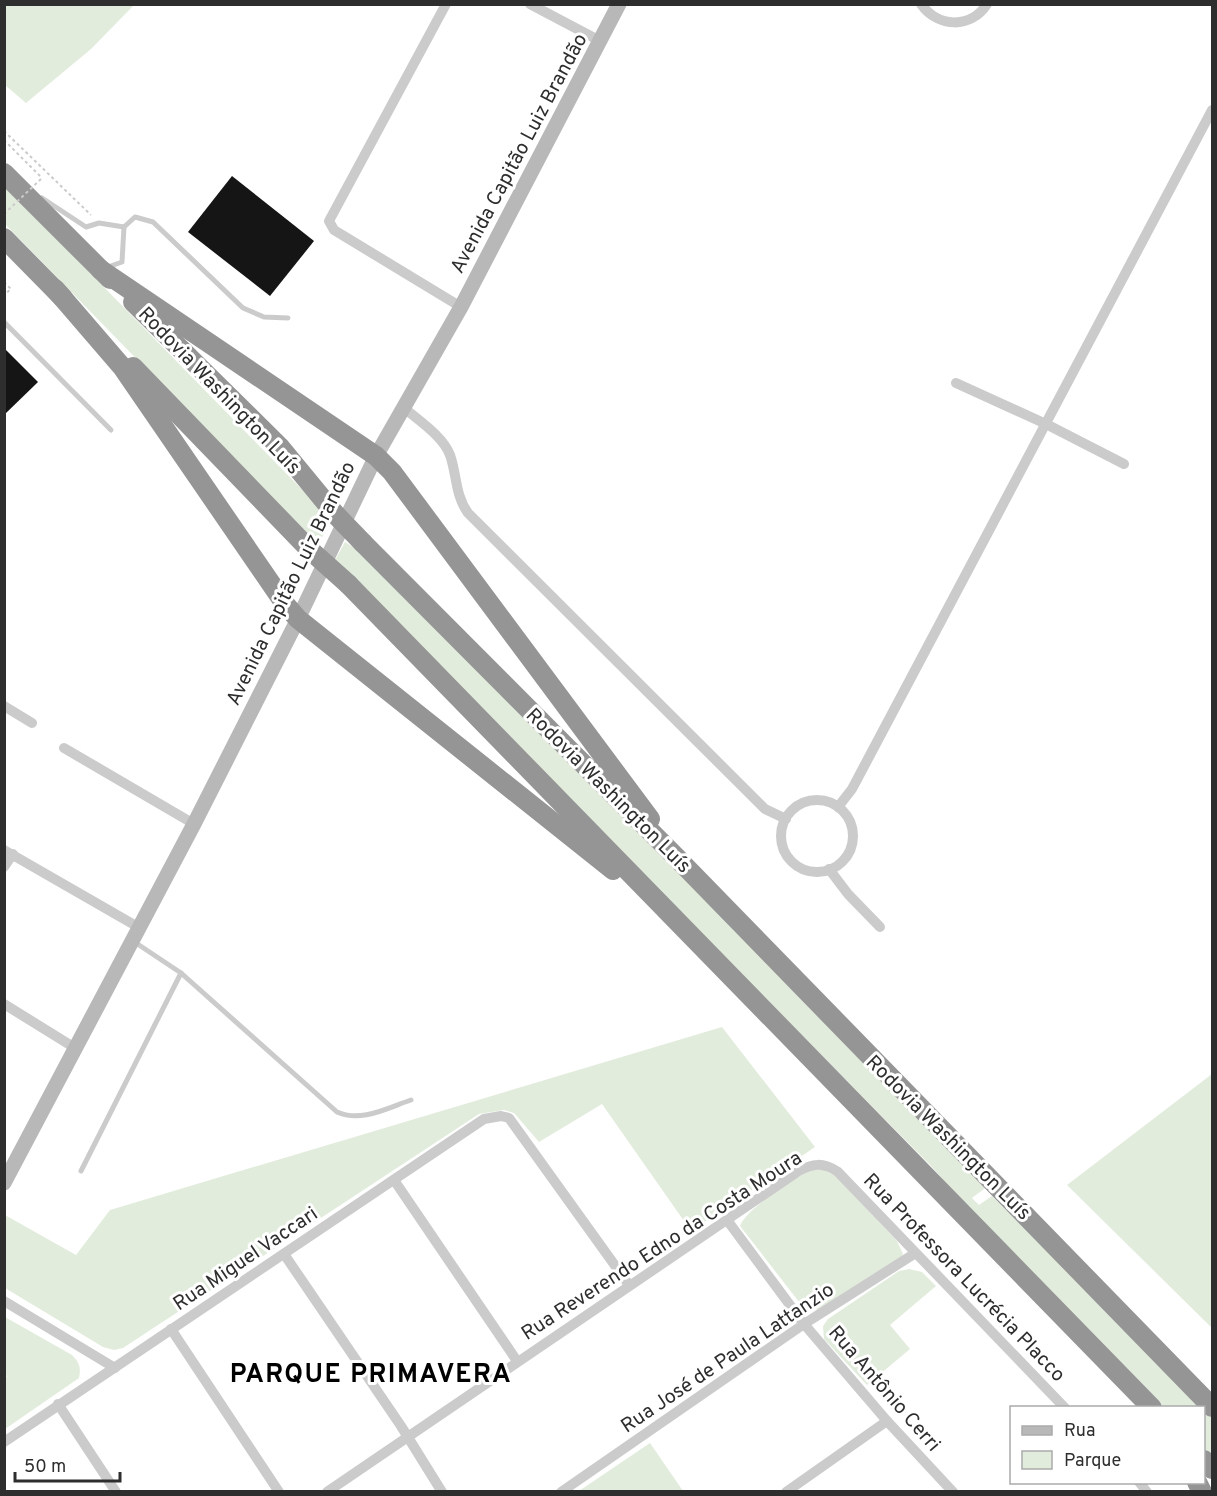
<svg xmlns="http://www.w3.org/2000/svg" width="1217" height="1496" font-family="Overpass,sans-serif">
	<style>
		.green { fill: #e2ecdc }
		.building { fill: #151515 }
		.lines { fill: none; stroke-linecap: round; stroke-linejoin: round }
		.path { stroke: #cbcbcb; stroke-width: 2; stroke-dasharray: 3 3; stroke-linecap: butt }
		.lane { stroke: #cbcbcb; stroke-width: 5 }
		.street { stroke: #cbcbcb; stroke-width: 10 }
		.secondary { stroke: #b8b8b8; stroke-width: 15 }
		.highway { stroke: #959595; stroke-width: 20 }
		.path-bridge { stroke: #cbcbcb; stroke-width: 2; stroke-dasharray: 3 3; stroke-linecap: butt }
		.highway-bridge { stroke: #959595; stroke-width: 20 }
		.labels { text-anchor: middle; stroke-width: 6; stroke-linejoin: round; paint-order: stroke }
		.street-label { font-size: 20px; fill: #2e2e2e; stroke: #fff }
		.district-label { font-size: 26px; font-weight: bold; letter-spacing: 1.5px; fill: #000; stroke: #fff }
	</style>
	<rect width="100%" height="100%" fill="#fff"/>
	<!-- green -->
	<g class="green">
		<polygon points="5,4 134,4 134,5 91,49 26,103 5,85"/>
		<polygon points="4,185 328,516 328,526 318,545 5,224"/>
		<polygon points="345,542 358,550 988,1186 972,1198 979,1205 992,1196 1212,1416 1212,1457 1204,1448 1204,1408 1164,1407 970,1211 933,1168 334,562"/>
		<polygon points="722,1027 815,1147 691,1231 602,1104 539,1142 514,1113 504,1110 479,1114 123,1348 114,1350 103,1347 5,1288 5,1215 76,1255 110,1210"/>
		<polygon points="1212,1074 1212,1328 1067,1185"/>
		<path d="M 813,1170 L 824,1170 L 837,1177 L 897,1241 L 903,1254 L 901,1259 L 819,1310 L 803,1307 L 740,1226 C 744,1211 797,1175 813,1170 Z"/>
		<polygon points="909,1269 922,1272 936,1286 890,1325 910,1349 867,1385 824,1339 823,1326 828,1319 899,1271"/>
		<path d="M 5,1317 L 72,1355 C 80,1363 81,1368 79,1378 L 5,1429 L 4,1380 L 7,1376 L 4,1374 Z"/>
		<polygon points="650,1443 683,1491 579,1491"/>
	</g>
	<!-- building -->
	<g class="building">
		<polygon points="232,176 314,241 270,296 188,232"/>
		<polygon points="4,348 38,382 4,415"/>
	</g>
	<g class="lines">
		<!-- path -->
		<g class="path">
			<polyline points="4,131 91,215"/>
			<polyline points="4,140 42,178"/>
			<polyline points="4,282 11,289 4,295"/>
		</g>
		<!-- lane -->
		<g class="lane">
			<polyline points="42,198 86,227 99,223 124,227"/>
			<polyline points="124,227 135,217 153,222 243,308 264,317 288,318"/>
			<polyline points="108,267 122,262 124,227"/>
			<polyline points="4,322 111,430"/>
			<path d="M 133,941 L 181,973 L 337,1112 C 361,1123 387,1108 411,1100"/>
			<polyline points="81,1171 181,973"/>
		</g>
		<!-- street -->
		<g class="street">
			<polyline points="446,4 329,221 334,230 461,307"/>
			<polyline points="530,4 600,41"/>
			<path d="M 921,4 C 938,28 971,29 987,4"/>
			<polyline points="956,383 1046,424 1124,464"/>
			<path d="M 403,407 C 418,420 443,436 450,455 C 457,475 455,495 468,513 L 765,809 L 786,819"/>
			<polyline points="4,706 32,723"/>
			<polyline points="64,748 194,824"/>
			<circle cx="817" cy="836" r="36"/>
			<polyline points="838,807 852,789 1212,110"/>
			<polyline points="4,850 138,927"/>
			<polyline points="4,867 13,854"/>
			<polyline points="829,869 848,894 880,927"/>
			<polyline points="4,1004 75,1048"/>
			<polyline points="394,1180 517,1361"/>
			<polyline points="727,1220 804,1324 887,1421 953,1492"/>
			<polyline points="284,1254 401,1426 442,1492"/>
			<polyline points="4,1301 115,1368"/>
			<polyline points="171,1329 279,1492"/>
			<polyline points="58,1404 116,1492"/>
			<polyline points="4,1442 484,1119 501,1116 509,1118 629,1285"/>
			<polyline points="1139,1482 1147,1492"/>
			<path d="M 327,1492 L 797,1172 C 813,1163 823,1162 838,1172 L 1065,1408"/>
			<polyline points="561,1492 804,1324 914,1254"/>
			<polyline points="786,1492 887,1421"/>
		</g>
		<!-- secondary -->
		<polyline class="secondary" points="4,1183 194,824 298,619 376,456 461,307 619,4"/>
		<!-- highway -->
		<g class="highway">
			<polyline points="4,173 110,279"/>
			<polyline points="4,238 63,298"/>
			<polyline points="101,270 376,456 392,472 650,819"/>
			<polyline points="55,289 123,368 285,604 298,619 613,870"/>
			<polyline points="133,302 280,447 336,515"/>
			<polyline points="133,367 310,550"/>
			<polyline points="363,543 677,858 1212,1407"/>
			<polyline points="348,584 1152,1408"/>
			<polyline points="1204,1460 1212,1469"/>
			<polyline points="1197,1482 1202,1492"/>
		</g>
		<!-- path-bridge -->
		<polyline class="path-bridge" points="4,214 42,178"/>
		<!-- highway-bridge -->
		<g class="highway-bridge">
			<polyline points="336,515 363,543"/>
			<polyline points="310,550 348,584"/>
		</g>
	</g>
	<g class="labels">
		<!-- street labels -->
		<g class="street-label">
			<text transform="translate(518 153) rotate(-62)" y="7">Avenida Capitão Luiz Brandão</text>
			<text transform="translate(220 390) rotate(46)" y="7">Rodovia Washington Luís</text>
			<text transform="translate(290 583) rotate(-64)" y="7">Avenida Capitão Luiz Brandão</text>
			<text transform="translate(609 790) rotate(45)" y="7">Rodovia Washington Luís</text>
			<text transform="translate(949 1137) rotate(45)" y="7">Rodovia Washington Luís</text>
			<text transform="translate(661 1245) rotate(-33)" y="7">Rua Reverendo Edno da Costa Moura</text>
			<text transform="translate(245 1258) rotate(-34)" y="7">Rua Miguel Vaccari</text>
			<text transform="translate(965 1277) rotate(46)" y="7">Rua Professora Lucrécia Placco</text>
			<text transform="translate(727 1357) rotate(-34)" y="7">Rua José de Paula Lattanzio</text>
			<text transform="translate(885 1388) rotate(49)" y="7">Rua Antônio Cerri</text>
		</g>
		<!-- district labels -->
		<g class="district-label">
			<text x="371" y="1382">PARQUE PRIMAVERA</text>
		</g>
	</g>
	<!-- border -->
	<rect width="1217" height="1496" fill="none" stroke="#2e2e2e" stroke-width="12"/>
	<!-- legend -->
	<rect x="1010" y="1406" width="195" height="78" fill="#ffffff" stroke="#ababab" stroke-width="1.5"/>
	<rect x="1022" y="1426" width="30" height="9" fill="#b8b8b8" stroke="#ababab" stroke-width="1.5"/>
	<text x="1064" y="1436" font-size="18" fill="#2e2e2e">Rua</text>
	<rect x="1022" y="1451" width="30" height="18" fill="#e2ecdc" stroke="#ababab" stroke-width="1.5"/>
	<text x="1064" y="1466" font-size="18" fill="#2e2e2e">Parque</text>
	<!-- scale -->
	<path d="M15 1472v9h105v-9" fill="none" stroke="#2e2e2e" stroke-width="3"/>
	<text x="24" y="1472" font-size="18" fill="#2e2e2e" stroke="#ffffff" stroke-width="4.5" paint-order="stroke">50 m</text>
</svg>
